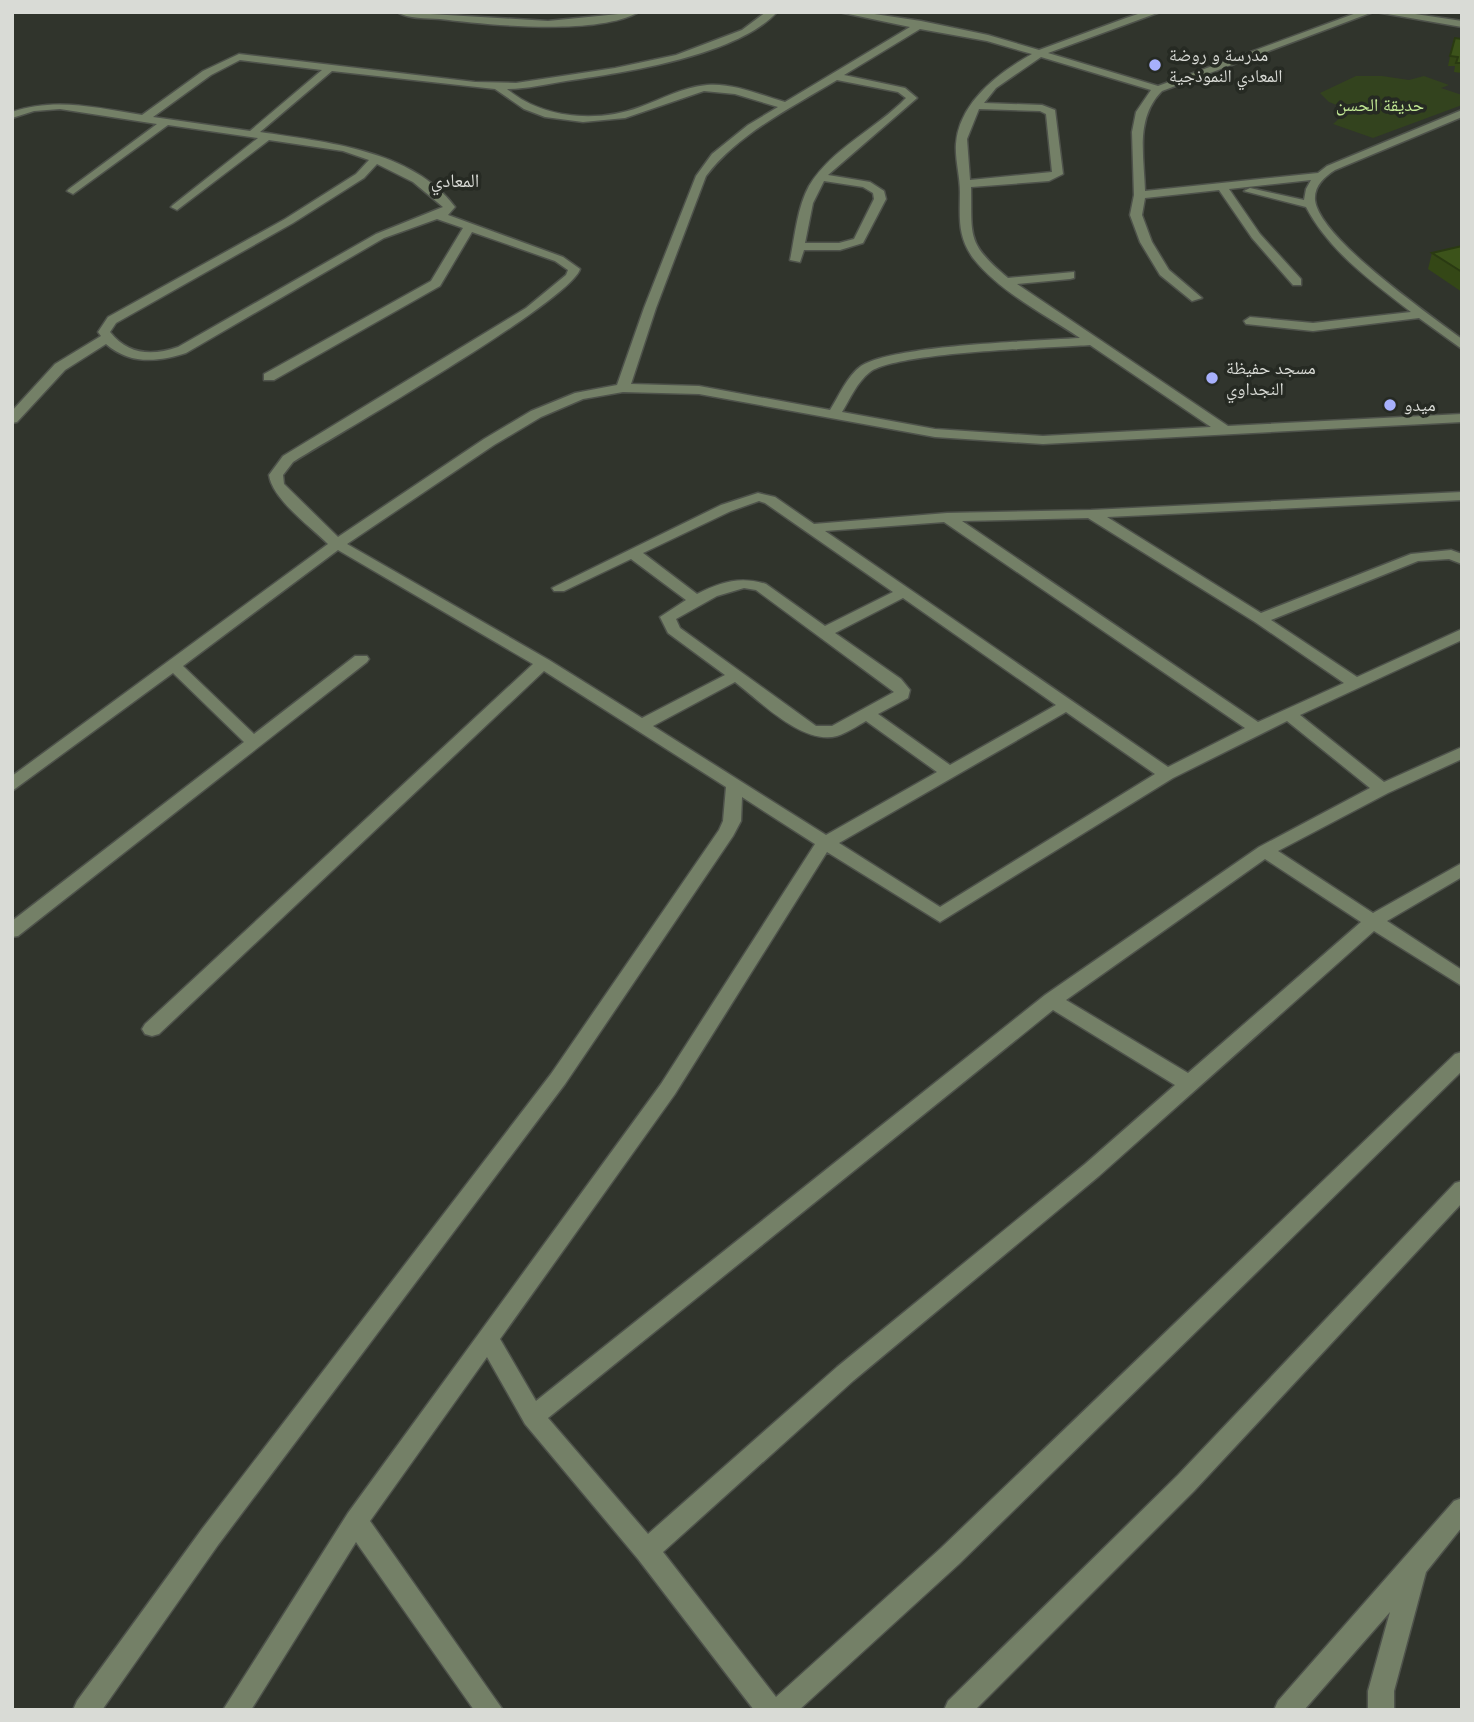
<svg xmlns="http://www.w3.org/2000/svg" width="1474" height="1722" font-family="'Fira Sans','Noto Naskh Arabic',sans-serif">
	<style>
		.green { fill: #33431e }
		.lines { fill: none; stroke-linecap: round; stroke-linejoin: round }
		.minor-casing { stroke: #4e524b; stroke-width: 3 }
		.minor { fill: #748067; fill-rule: evenodd }
		.wall { fill: #344716 }
		.building { fill: #3c531a; stroke: #2a3a12; stroke-width: 2 }
		.poi-dot { fill: #a7b0fc; stroke: #262a23; stroke-width: 2.5 }
		.labels { text-anchor: middle; stroke-width: 7; stroke-linejoin: round; paint-order: stroke }
		.far-poi-label { font-size: 18px; fill: #d9dbd6; stroke: #262a23; text-anchor: start }
		.far-park-label { font-size: 18px; fill: #c3e995; stroke: #262a23 }
		.far-neighbourhood-label { font-size: 19px; fill: #d9dbd6; stroke: #262a23 }
	</style>
	<rect width="100%" height="100%" fill="#30342c"/>
	<!-- green -->
	<polygon class="green" points="1356,76 1382,76 1409,80 1424,76 1449,85 1441,88 1462,95 1462,105 1373,138 1333,124 1349,110 1329,102 1320,93"/>
	<g class="lines">
		<defs>
			<g id="minor">
				<path d="M 397,12 L 548,21 L 639,12 C 597,36 488,25 440,19 C 427,18 408,19 397,12 Z"/>
				<path d="M 766,12 L 777,12 C 737,56 623,73 566,81 C 547,84 527,89 507,89 C 543,119 597,123 640,107 C 662,99 683,87 707,85 C 734,83 760,95 785,102 L 910,27 L 839,12 L 861,12 L 921,21 L 988,35 L 1039,50 L 1126,18 L 1144,12 L 1160,12 L 1048,53 L 1158,86 L 1359,12 L 1373,12 L 1162,91 C 1135,118 1144,156 1145,191 L 1318,173 L 1327,166 L 1462,110 L 1462,117 L 1335,170 C 1324,177 1314,186 1315,200 C 1319,238 1430,315 1462,339 L 1462,349 L 1419,318 L 1313,331 L 1246,324 L 1244,321 L 1250,317 L 1313,323 L 1411,312 C 1372,282 1329,251 1306,207 L 1244,191 L 1250,188 L 1304,200 L 1306,189 L 1311,180 L 1229,189 L 1260,234 L 1301,279 L 1301,285 L 1293,285 L 1252,238 L 1219,190 L 1145,198 L 1142,215 L 1152,242 L 1169,270 L 1202,298 L 1192,301 L 1160,275 L 1140,242 L 1130,215 L 1134,195 L 1132,132 L 1136,112 L 1151,90 L 1041,57 L 996,88 L 984,103 L 1042,105 L 1055,110 L 1063,174 L 1049,181 L 971,187 C 972,237 966,243 1008,278 L 1074,272 L 1074,278 L 1070,279 L 1017,284 L 1228,426 L 1462,414 L 1462,422 L 1043,444 L 935,437 L 699,394 L 623,392 L 583,399 L 541,417 L 494,445 L 347,544 L 549,660 L 642,718 L 725,675 L 668,633 L 660,617 L 686,600 L 631,559 L 564,591 L 554,591 L 552,588 L 721,505 L 758,493 L 775,497 L 814,524 L 947,513 L 1091,510 L 1462,492 L 1462,500 L 1107,517 L 1261,613 L 1411,554 L 1451,550 L 1462,554 L 1462,564 L 1449,559 L 1418,561 L 1271,620 L 1357,677 L 1462,629 L 1462,640 L 1300,715 L 1384,782 L 1462,747 L 1462,759 L 1388,793 L 1278,851 L 1373,913 L 1462,863 L 1462,877 L 1387,921 L 1462,970 L 1462,986 L 1374,931 L 1099,1176 L 853,1381 L 663,1552 L 776,1697 L 941,1548 L 1455,1054 L 1462,1052 L 1462,1071 L 959,1564 L 799,1710 L 754,1710 L 638,1559 L 525,1424 L 487,1357 L 370,1521 L 503,1710 L 474,1710 L 356,1542 L 251,1710 L 223,1710 L 348,1513 L 661,1084 L 815,844 L 742,797 L 741,821 L 733,836 L 565,1084 L 218,1545 L 102,1710 L 73,1710 L 77,1701 L 202,1529 L 551,1074 L 719,830 L 723,821 L 726,787 L 544,671 L 159,1034 L 152,1036 L 145,1034 L 142,1029 L 145,1024 L 533,664 L 338,550 L 183,666 L 254,734 L 355,656 L 367,656 L 369,659 L 367,662 L 18,936 L 12,937 L 12,921 L 244,742 L 173,673 L 12,791 L 12,776 L 328,544 C 311,527 272,499 269,475 L 283,456 L 526,308 L 566,275 L 568,270 L 555,261 L 472,232 L 440,286 L 274,380 L 264,380 L 264,374 L 431,281 L 463,228 L 437,219 L 384,238 L 186,353 C 158,362 130,365 106,344 L 65,370 L 17,422 L 12,423 L 12,411 L 55,364 L 101,336 L 98,332 L 108,317 L 285,219 L 356,174 L 369,160 L 343,151 L 269,140 L 177,210 L 171,207 L 173,205 L 258,138 L 168,125 L 73,194 L 67,191 L 69,189 L 157,124 L 60,109 L 34,111 L 12,118 L 12,112 C 55,97 98,108 142,115 L 203,71 L 239,54 L 475,82 L 516,83 L 615,68 L 676,55 L 742,30 ZM 920,29 L 987,41 L 1032,54 C 998,73 959,103 956,144 C 955,160 960,176 960,192 C 960,217 957,236 973,258 C 1000,292 1044,314 1080,338 C 1036,341 893,345 861,366 C 847,376 839,396 830,410 L 699,386 L 631,384 L 656,308 L 706,176 C 739,133 791,108 837,80 L 898,92 L 906,98 C 876,129 832,148 809,186 C 797,208 795,236 790,260 L 800,262 L 804,250 L 840,250 L 863,243 L 886,199 L 884,191 L 870,182 L 828,175 L 917,98 L 905,88 L 844,75 ZM 240,60 L 322,70 L 250,131 L 153,117 L 211,75 ZM 332,71 L 495,89 L 524,109 L 545,117 L 583,122 L 625,118 L 704,91 L 735,94 L 778,107 L 748,125 L 712,154 L 696,176 L 644,308 L 617,385 L 575,393 L 531,411 L 484,439 L 338,537 L 284,484 L 283,475 L 293,462 C 336,435 571,301 580,269 L 563,257 L 448,215 L 455,207 C 413,150 325,142 260,132 ZM 979,109 L 1040,111 L 1046,114 L 1052,172 L 970,180 L 967,139 ZM 377,164 L 413,182 L 443,207 L 376,234 L 178,347 C 152,356 128,355 110,332 L 116,323 L 293,223 L 364,178 ZM 824,181 L 863,187 L 873,193 L 874,199 L 854,239 L 839,243 L 805,243 L 813,203 ZM 1090,345 L 1211,427 L 1043,436 L 935,429 L 842,412 C 850,399 857,382 870,372 C 897,352 1049,348 1090,345 ZM 759,501 L 765,503 L 893,592 L 825,626 L 766,584 C 740,576 721,582 697,594 L 643,553 L 731,511 ZM 1088,518 L 1255,622 L 1344,683 L 1258,722 L 962,521 ZM 944,522 L 1245,728 L 1168,767 L 825,531 ZM 744,588 L 756,590 L 894,692 L 832,726 L 816,726 L 680,628 L 676,619 L 717,596 ZM 903,598 L 1056,705 L 950,765 L 878,714 L 908,698 L 910,690 L 901,679 L 835,633 ZM 735,682 C 761,702 803,745 837,736 C 847,733 857,726 866,721 L 937,772 L 826,835 L 653,726 ZM 1066,712 L 1155,774 L 940,907 L 839,843 ZM 1287,721 L 1370,788 L 1259,847 L 1045,995 L 536,1401 L 500,1339 L 675,1094 L 827,852 L 940,922 L 1173,778 ZM 1265,859 L 1361,922 L 1188,1073 L 1066,1000 ZM 1053,1010 L 1175,1085 L 1085,1164 L 837,1367 L 648,1534 L 548,1418 Z"/>
				<polygon points="1376,12 1402,12 1462,21 1462,27"/>
				<polygon points="1462,1181 1462,1203 1194,1491 975,1710 944,1710 948,1701 1178,1475 1455,1183"/>
				<polygon points="1462,1498 1462,1527 1426,1572 1394,1691 1394,1710 1368,1710 1368,1691 1390,1612 1304,1710 1274,1710 1278,1701 1454,1501"/>
			</g>
		</defs>
		<!-- minor casing -->
		<use href="#minor" class="minor-casing"/>
		<!-- minor -->
		<use href="#minor" class="minor"/>
	</g>
	<!-- wall -->
	<g class="wall">
		<polygon points="1454,38 1462,39 1462,73 1454,72 1455,66 1448,66"/>
		<polygon points="1462,246 1462,292 1428,269 1432,253"/>
	</g>
	<!-- building -->
	<g class="building">
		<polygon points="1455,38 1462,39 1462,63 1456,63 1458,57 1450,56"/>
		<polygon points="1462,246 1462,272 1432,253"/>
	</g>
	<!-- markers -->
	<g class="poi-dot">
		<circle cx="1155" cy="65" r="7"/>
		<circle cx="1212" cy="378" r="7"/>
		<circle cx="1390" cy="405" r="7"/>
	</g>
	<g class="labels">
		<!-- far-poi labels -->
		<g class="far-poi-label">
			<text x="1169" y="61">مدرسة و روضة<tspan x="1169" dy="21">المعادي النموذجية</tspan></text>
			<text x="1226" y="374">مسجد حفيظة<tspan x="1226" dy="21">النجداوي</tspan></text>
			<text x="1404" y="411">ميدو</text>
		</g>
		<!-- far-park labels -->
		<g class="far-park-label">
			<text x="1380" y="111">حديقة الحسن</text>
		</g>
		<!-- far-neighbourhood labels -->
		<g class="far-neighbourhood-label">
			<text x="455" y="187">المعادي</text>
		</g>
	</g>
	<!-- border -->
	<rect width="1474" height="1722" fill="none" stroke="#d9dbd6" stroke-width="28"/>
</svg>
